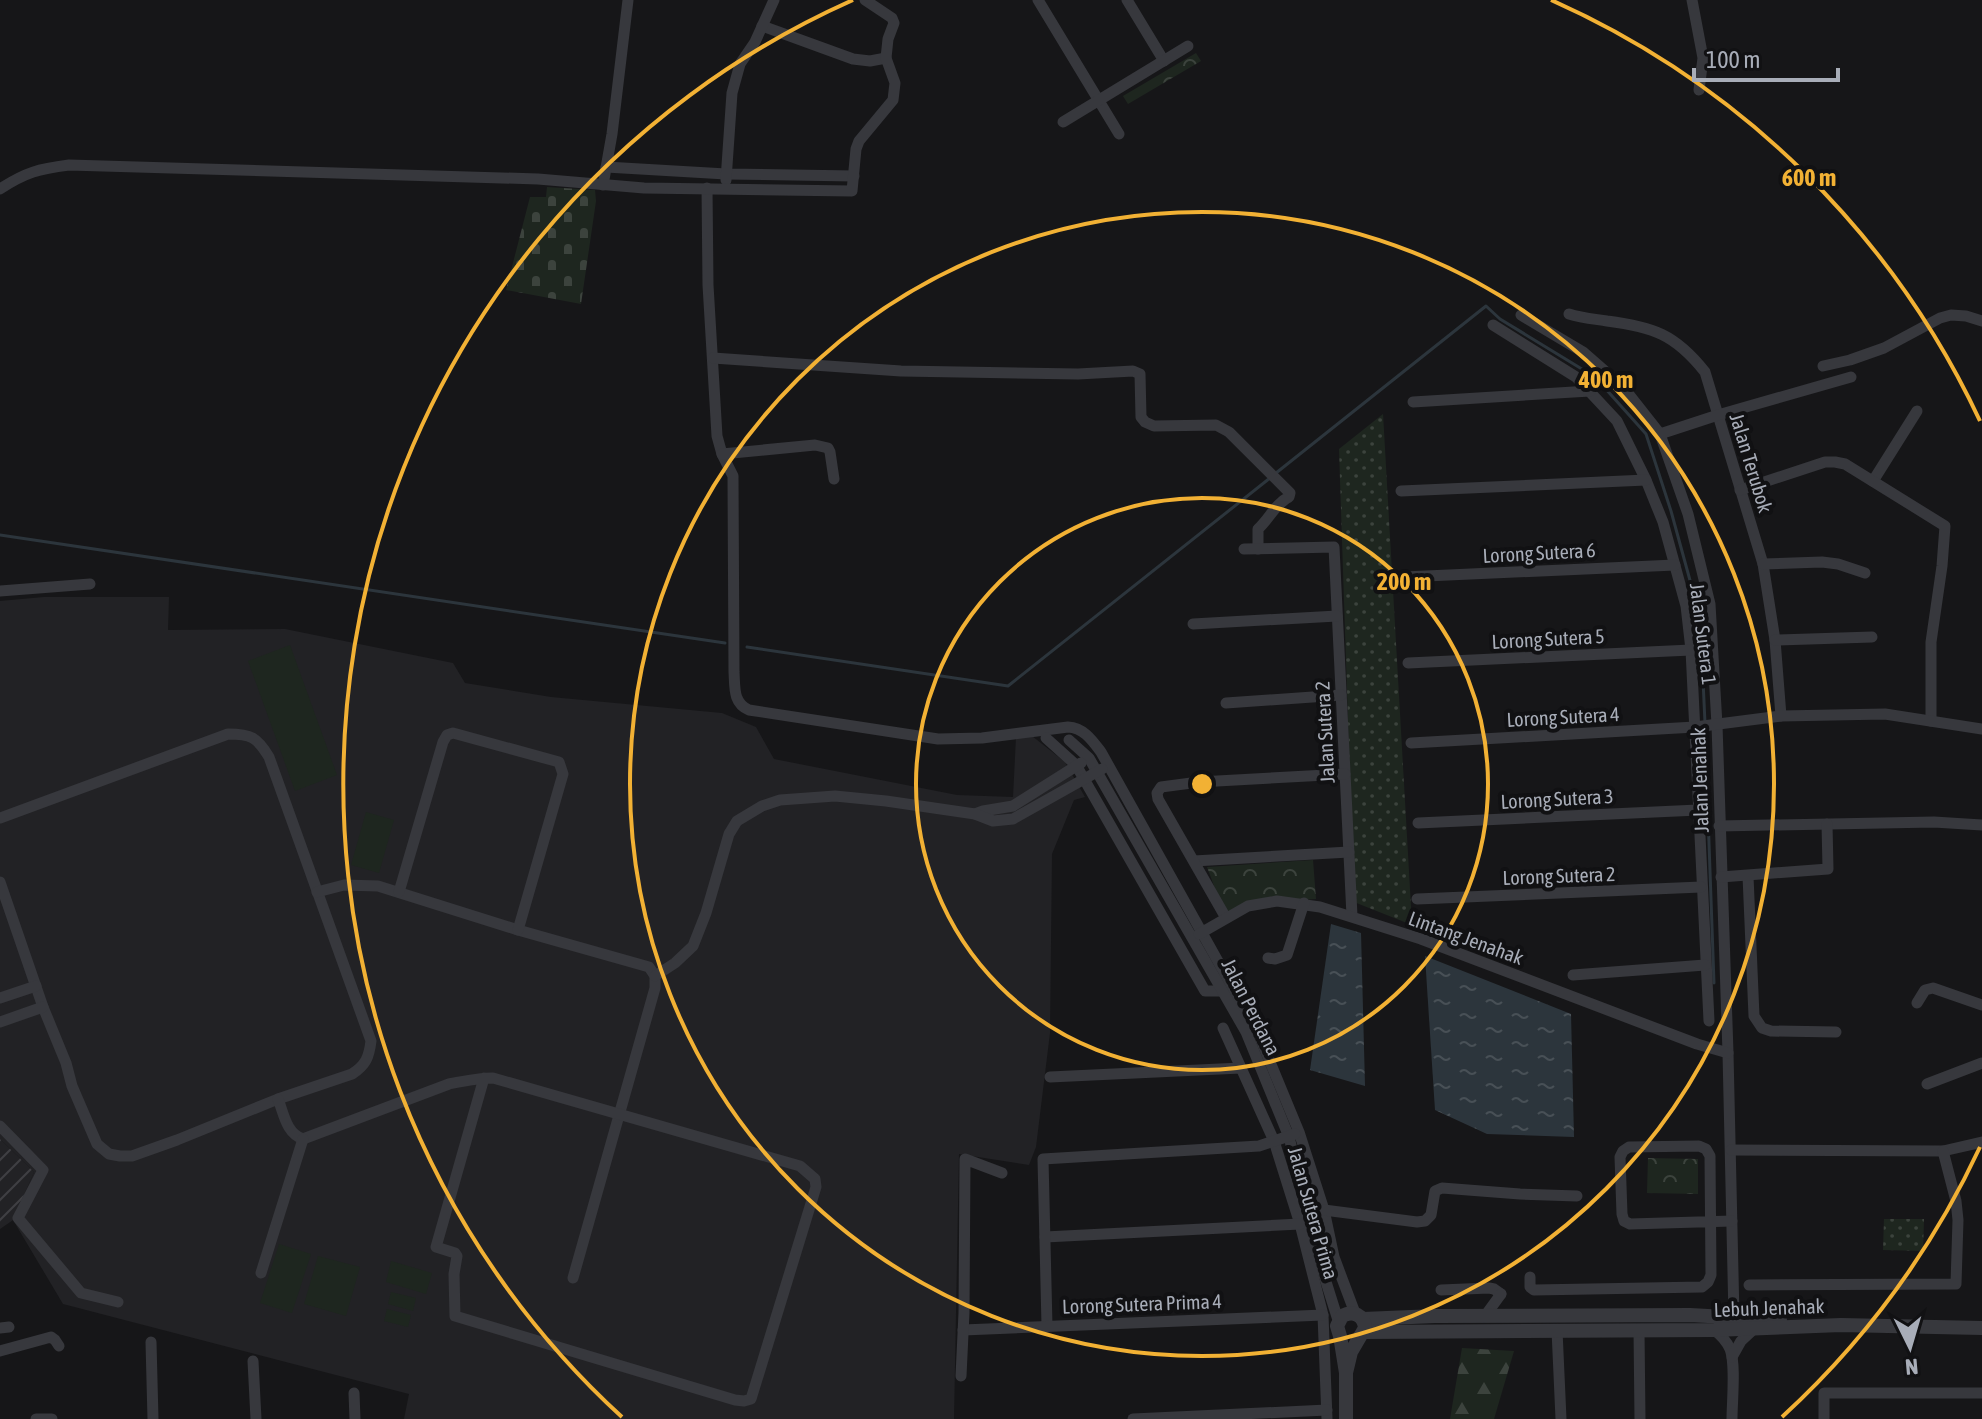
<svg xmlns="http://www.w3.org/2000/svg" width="1982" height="1419" font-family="'Asap Condensed',sans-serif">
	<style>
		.built { fill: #222225 }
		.industrial { fill: url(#industrial-furrows) }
		.grass { fill: url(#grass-dots) }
		.forest { fill: url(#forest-firs) }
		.cemetery { fill: url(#cemetery-stones) }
		.park { fill: url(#park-crowns) }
		.garden { fill: #1e261f }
		.water { fill: url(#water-ripples) }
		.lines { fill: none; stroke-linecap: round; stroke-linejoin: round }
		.stream { stroke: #2c353c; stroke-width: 3 }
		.minor { stroke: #37383d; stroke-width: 11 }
		.tertiary { stroke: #37383d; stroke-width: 14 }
		.ring { fill: none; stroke: #f2b134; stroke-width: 4 }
		.labels { text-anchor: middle; stroke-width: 8; stroke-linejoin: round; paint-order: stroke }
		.street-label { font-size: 20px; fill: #a8adb8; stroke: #111113 }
		.centre { fill: #f2b134; stroke: #111113; stroke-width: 4 }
		.ring-label { font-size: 24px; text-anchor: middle; font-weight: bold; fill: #f2b134; stroke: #111113; stroke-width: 8; stroke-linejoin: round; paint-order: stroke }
	</style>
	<defs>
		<pattern id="industrial-furrows" width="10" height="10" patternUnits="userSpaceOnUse" patternTransform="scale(2)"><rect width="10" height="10" fill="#222225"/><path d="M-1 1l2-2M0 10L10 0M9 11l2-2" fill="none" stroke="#3f3f43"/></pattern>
		<pattern id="grass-dots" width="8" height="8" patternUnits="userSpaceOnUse" patternTransform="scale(2)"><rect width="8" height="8" fill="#1e261f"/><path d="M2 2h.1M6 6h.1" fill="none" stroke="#3c433d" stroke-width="1.8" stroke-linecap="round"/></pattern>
		<pattern id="forest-firs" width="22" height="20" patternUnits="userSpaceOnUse" patternTransform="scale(2)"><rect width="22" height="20" fill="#1e261f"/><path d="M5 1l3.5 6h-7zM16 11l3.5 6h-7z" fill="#3c433d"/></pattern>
		<pattern id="cemetery-stones" width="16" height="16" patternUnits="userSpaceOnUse" patternTransform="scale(2)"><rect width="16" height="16" fill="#1e261f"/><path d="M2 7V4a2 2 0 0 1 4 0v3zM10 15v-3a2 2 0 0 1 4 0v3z" fill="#3c433d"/></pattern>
		<pattern id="park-crowns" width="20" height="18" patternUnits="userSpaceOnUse" patternTransform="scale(2)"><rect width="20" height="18" fill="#1e261f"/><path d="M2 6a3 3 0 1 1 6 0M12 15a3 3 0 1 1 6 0" fill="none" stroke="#3c433d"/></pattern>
		<pattern id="water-ripples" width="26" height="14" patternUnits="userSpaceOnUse" patternTransform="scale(2)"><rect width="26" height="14" fill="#2c353c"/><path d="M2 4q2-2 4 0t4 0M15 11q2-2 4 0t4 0" fill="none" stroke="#485056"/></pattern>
	</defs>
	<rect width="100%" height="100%" fill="#161618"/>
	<!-- built -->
	<polygon class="built" points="44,597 169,597 168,630 285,629 453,663 465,683 551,697 722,713 756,727 774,759 957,795 1013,797 1016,737 1032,736 1065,762 1085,797 1074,800 1052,854 1050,1033 1036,1147 1029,1165 959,1154 954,1419 404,1419 409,1394 63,1304 13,1220 34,1172 0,1139 0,601"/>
	<!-- industrial -->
	<polygon class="industrial" points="0,1139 34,1172 13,1220 0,1229"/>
	<!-- grass -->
	<g class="grass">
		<polygon points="1383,414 1412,925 1354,902 1339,449"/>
		<polygon points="1884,1219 1924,1219 1923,1251 1883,1250"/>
	</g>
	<!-- forest -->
	<polygon class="forest" points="1462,1348 1514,1351 1494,1419 1450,1419"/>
	<!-- cemetery -->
	<polygon class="cemetery" points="547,187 595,190 596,201 581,304 506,290 530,197 546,197"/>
	<!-- park -->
	<g class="park">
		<polygon points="1196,53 1201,61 1128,104 1123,96"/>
		<polygon points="1313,860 1316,899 1277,901 1226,918 1207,867"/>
		<polygon points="1648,1158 1698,1159 1698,1194 1647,1193"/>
	</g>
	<!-- garden -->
	<g class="garden">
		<polygon points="290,645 337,775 295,791 248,661"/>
		<polygon points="366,812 394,820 379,873 351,865"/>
		<polygon points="279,1244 311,1254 292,1313 260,1303"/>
		<polygon points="318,1256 360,1267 346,1316 304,1304"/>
		<polygon points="391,1261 432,1273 426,1294 386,1282"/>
		<polygon points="391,1292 416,1298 413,1311 388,1304"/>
		<polygon points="387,1309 411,1315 408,1327 384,1321"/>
	</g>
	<!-- water -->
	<g class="water">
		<polygon points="1331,924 1361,933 1365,1086 1310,1070"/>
		<polygon points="1425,956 1571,1014 1574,1137 1487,1134 1435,1110"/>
	</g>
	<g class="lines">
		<!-- stream -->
		<g class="stream">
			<polyline points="1276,473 1486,306 1500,319 1595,377 1646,434 1671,511 1691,584 1703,680 1705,723"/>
			<polyline points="0,535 725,643"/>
			<polyline points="747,647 1008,686 1270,478"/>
			<polyline points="1705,731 1714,983"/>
		</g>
		<!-- minor -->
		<g class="minor">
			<polyline points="1038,0 1119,134"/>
			<polyline points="1127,0 1164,61"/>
			<polyline points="1692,0 1703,58 1699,90"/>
			<polyline points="762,26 853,59 870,61 886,58"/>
			<polyline points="1063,122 1188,46"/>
			<polyline points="606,167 726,174 854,176"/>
			<polyline points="726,180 732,93 740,64 755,42 774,0"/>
			<polyline points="603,185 612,134 628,0"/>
			<path d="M 707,188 L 708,285 L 717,436 L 722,454 L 733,476 L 734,672 C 735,688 733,703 749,710 L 938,739 L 982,738 L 1068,727 C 1084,728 1092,740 1101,752 L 1258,1033 L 1299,1132 L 1324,1210 L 1334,1257 L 1355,1313"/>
			<path d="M 0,189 C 26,172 39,169 69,165 L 538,179 L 644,188 L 852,191 L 856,149 L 859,141 L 893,100 L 895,83 L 886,58 L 888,39 L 894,23 L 892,18 L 865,0"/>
			<path d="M 1569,314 C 1581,318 1594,319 1607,321 C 1653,327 1675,334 1705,372 L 1763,564 L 1775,640 L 1781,716"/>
			<polyline points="1521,315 1583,352 1623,387 1660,434 1688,514 1710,604 1717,725 1728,1053 1734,1317"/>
			<polyline points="1493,325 1576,377 1617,421 1646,480 1663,522 1686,606 1691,650 1709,1021"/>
			<path d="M 713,358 L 901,371 L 1078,374 L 1133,371 L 1140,374 L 1141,417 L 1145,422 L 1154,426 L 1216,425 L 1229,432 L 1290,493 L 1289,497 C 1275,504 1270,518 1258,529 L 1258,549"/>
			<polyline points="1823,366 1850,360 1884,348 1940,318 1951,315 1966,316 1982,321"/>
			<polyline points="1413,402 1590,391"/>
			<polyline points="1660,434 1718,415 1851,377"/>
			<polyline points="722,454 815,445 828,448 830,452 834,479"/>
			<polyline points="1873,481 1917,411"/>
			<polyline points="1740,490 1825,462 1835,462 1845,464 1945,526 1942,566 1931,642 1931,721"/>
			<polyline points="1401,491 1646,480"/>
			<polyline points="1244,549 1334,547 1352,916"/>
			<polyline points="1763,564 1822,562 1838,564 1865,573"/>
			<polyline points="1404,577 1675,565"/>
			<polyline points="0,591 90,584"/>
			<polyline points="1193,624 1337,616"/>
			<polyline points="1775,640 1872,637"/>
			<polyline points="1408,663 1691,650"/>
			<polyline points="1226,703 1341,695"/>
			<polyline points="1046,738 1076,765 1205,991 1222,991"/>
			<polyline points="1069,740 1089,758 1246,1032 1289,1137 1322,1269 1338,1320"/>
			<polyline points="1411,743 1695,727 1781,716 1885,714 1982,729"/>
			<polyline points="975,814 983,811 1013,806 1081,763"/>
			<path d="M 0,818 L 228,734 C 251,734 257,737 269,757 L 371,1041 C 369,1057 366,1065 352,1074 L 278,1099 L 177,1140 L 132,1156 L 120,1156 L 109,1154 L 97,1144 L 72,1086 L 66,1063 L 43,1007 L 0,882"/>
			<polyline points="1418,823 1698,810"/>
			<polyline points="1719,826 1934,822 1982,825"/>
			<polyline points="1194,861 1349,852"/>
			<polyline points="1748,876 1754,1016 1762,1028 1771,1031 1836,1032"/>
			<polyline points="1721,877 1828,869 1827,824"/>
			<polyline points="317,892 344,885 378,886 518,930 649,967 655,976 655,988 573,1278"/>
			<polyline points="399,892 443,742 447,735 453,733 559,762 563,774 518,930"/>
			<polyline points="1417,899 1701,887"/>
			<polyline points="1226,918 1158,799 1157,793 1161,787 1199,782 1345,774"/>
			<polyline points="1199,934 1248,906 1277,901 1320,907 1421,939 1697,1044 1728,1053"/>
			<polyline points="1268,958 1275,959 1287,955 1304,903"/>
			<polyline points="1573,975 1705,965"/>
			<polyline points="655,976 675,963 693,946 706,913 729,834 737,821 762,806 780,800 835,796 886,801 975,814 993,821 1013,819 1102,769"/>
			<polyline points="0,998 36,986"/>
			<polyline points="1917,1003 1925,990 1933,988 1982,1005"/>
			<polyline points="0,1022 43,1007"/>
			<polyline points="1223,1028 1274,1141 1300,1224 1323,1315 1327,1419"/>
			<polyline points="1050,1077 1241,1068"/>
			<polyline points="1927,1084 1982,1063"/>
			<path d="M 278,1099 C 284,1114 286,1133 303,1139 L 449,1084 C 464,1081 478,1078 493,1078 L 800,1166 L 815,1179 L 816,1187 L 751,1399 L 744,1401 L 735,1400 L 455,1316 L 454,1274 L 457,1256 L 455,1253 L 436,1247 L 484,1078"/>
			<polyline points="0,1126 43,1170 18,1218 81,1293 118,1302"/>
			<polyline points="1731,1150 1943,1151 1982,1142"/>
			<polyline points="1324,1210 1417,1222 1425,1221 1431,1215 1435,1191 1442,1188 1520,1194 1577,1196"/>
			<polyline points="1045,1237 1300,1224"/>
			<polyline points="261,1273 303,1139"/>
			<polyline points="1530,1277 1530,1287 1534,1290 1702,1287 1708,1282 1711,1275 1710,1156 1706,1149 1699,1146 1629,1147 1623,1151 1620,1157 1622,1214 1624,1221 1630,1224 1732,1221"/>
			<polyline points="1749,1285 1956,1284 1958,1220 1956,1201 1943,1151"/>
			<polyline points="1441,1290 1489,1288 1494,1289 1501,1294"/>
			<polyline points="1485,1316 1501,1294"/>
			<polyline points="1047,1326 1043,1159 1259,1146 1295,1134"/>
			<polyline points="0,1328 9,1327"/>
			<polyline points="963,1330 1323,1315"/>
			<polyline points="1557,1330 1561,1419"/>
			<polyline points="1639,1330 1640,1419"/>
			<path d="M 1714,1330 C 1721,1335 1726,1340 1730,1349 C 1736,1364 1732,1401 1732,1419"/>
			<polyline points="151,1342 153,1419"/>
			<polyline points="0,1351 51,1337 55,1340 59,1346"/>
			<polyline points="1732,1357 1741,1341 1754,1329"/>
			<polyline points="253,1361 256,1419"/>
			<polyline points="961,1376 964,1313 965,1159 1002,1173"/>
			<polyline points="354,1393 355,1419"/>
			<polyline points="36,1419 52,1419"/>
			<polyline points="1133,1419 1327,1410"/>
			<polyline points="1824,1419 1824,1393 1981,1393"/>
		</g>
		<!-- tertiary -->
		<g class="tertiary">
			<polyline points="1363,1319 1435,1316 1690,1315 1780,1320"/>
			<polyline points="1364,1332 1714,1330 1841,1325 1982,1328"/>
			<path d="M 1346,1373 L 1351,1352 L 1365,1328 C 1364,1315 1353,1310 1342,1316 L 1337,1326 L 1340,1336 L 1346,1373 L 1346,1419"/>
		</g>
	</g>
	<!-- distance rings -->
	<g class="ring">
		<circle cx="1202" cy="784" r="286"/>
		<circle cx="1202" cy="784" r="572"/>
		<path d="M1980 1147A858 858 0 0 1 1782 1417M622 1417A858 858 0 0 1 853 0M1551 0A858 858 0 0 1 1980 421"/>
	</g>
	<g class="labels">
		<!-- street labels -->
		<g class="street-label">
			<text transform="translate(1751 463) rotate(73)" y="7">Jalan Terubok</text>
			<text transform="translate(1539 553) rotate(-3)" y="7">Lorong Sutera 6</text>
			<text transform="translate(1703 634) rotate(83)" y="7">Jalan Sutera 1</text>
			<text transform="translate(1548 639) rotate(-3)" y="7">Lorong Sutera 5</text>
			<text transform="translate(1563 717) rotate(-3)" y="7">Lorong Sutera 4</text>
			<text transform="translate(1325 732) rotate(-93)" y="7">Jalan Sutera 2</text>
			<text transform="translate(1700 780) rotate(-92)" y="7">Jalan Jenahak</text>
			<text transform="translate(1557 799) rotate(-3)" y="7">Lorong Sutera 3</text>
			<text transform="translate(1559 876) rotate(-2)" y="7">Lorong Sutera 2</text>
			<text transform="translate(1466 938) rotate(20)" y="7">Lintang Jenahak</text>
			<text transform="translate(1251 1007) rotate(63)" y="7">Jalan Perdana</text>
			<text transform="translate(1313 1213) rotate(74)" y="7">Jalan Sutera Prima</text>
			<text transform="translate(1142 1304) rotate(-2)" y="7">Lorong Sutera Prima 4</text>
			<text transform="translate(1769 1308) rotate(-2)" y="7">Lebuh Jenahak</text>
		</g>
	</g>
	<circle cx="1202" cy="784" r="12" class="centre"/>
	<g class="ring-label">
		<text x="1809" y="186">600 m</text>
		<text x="1606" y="388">400 m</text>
		<text x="1404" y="590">200 m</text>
	</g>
	<!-- north arrow -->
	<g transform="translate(1910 1347) rotate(175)" stroke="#111113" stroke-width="6" paint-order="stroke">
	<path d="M0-6L14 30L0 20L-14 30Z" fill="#a8adb8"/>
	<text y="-12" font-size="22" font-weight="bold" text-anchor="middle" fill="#a8adb8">N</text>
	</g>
	<!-- scale -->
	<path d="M1694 68v12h144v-12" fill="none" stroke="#a8adb8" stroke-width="4"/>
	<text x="1706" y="68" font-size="24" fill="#a8adb8" stroke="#111113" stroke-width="6" paint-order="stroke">100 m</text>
</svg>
